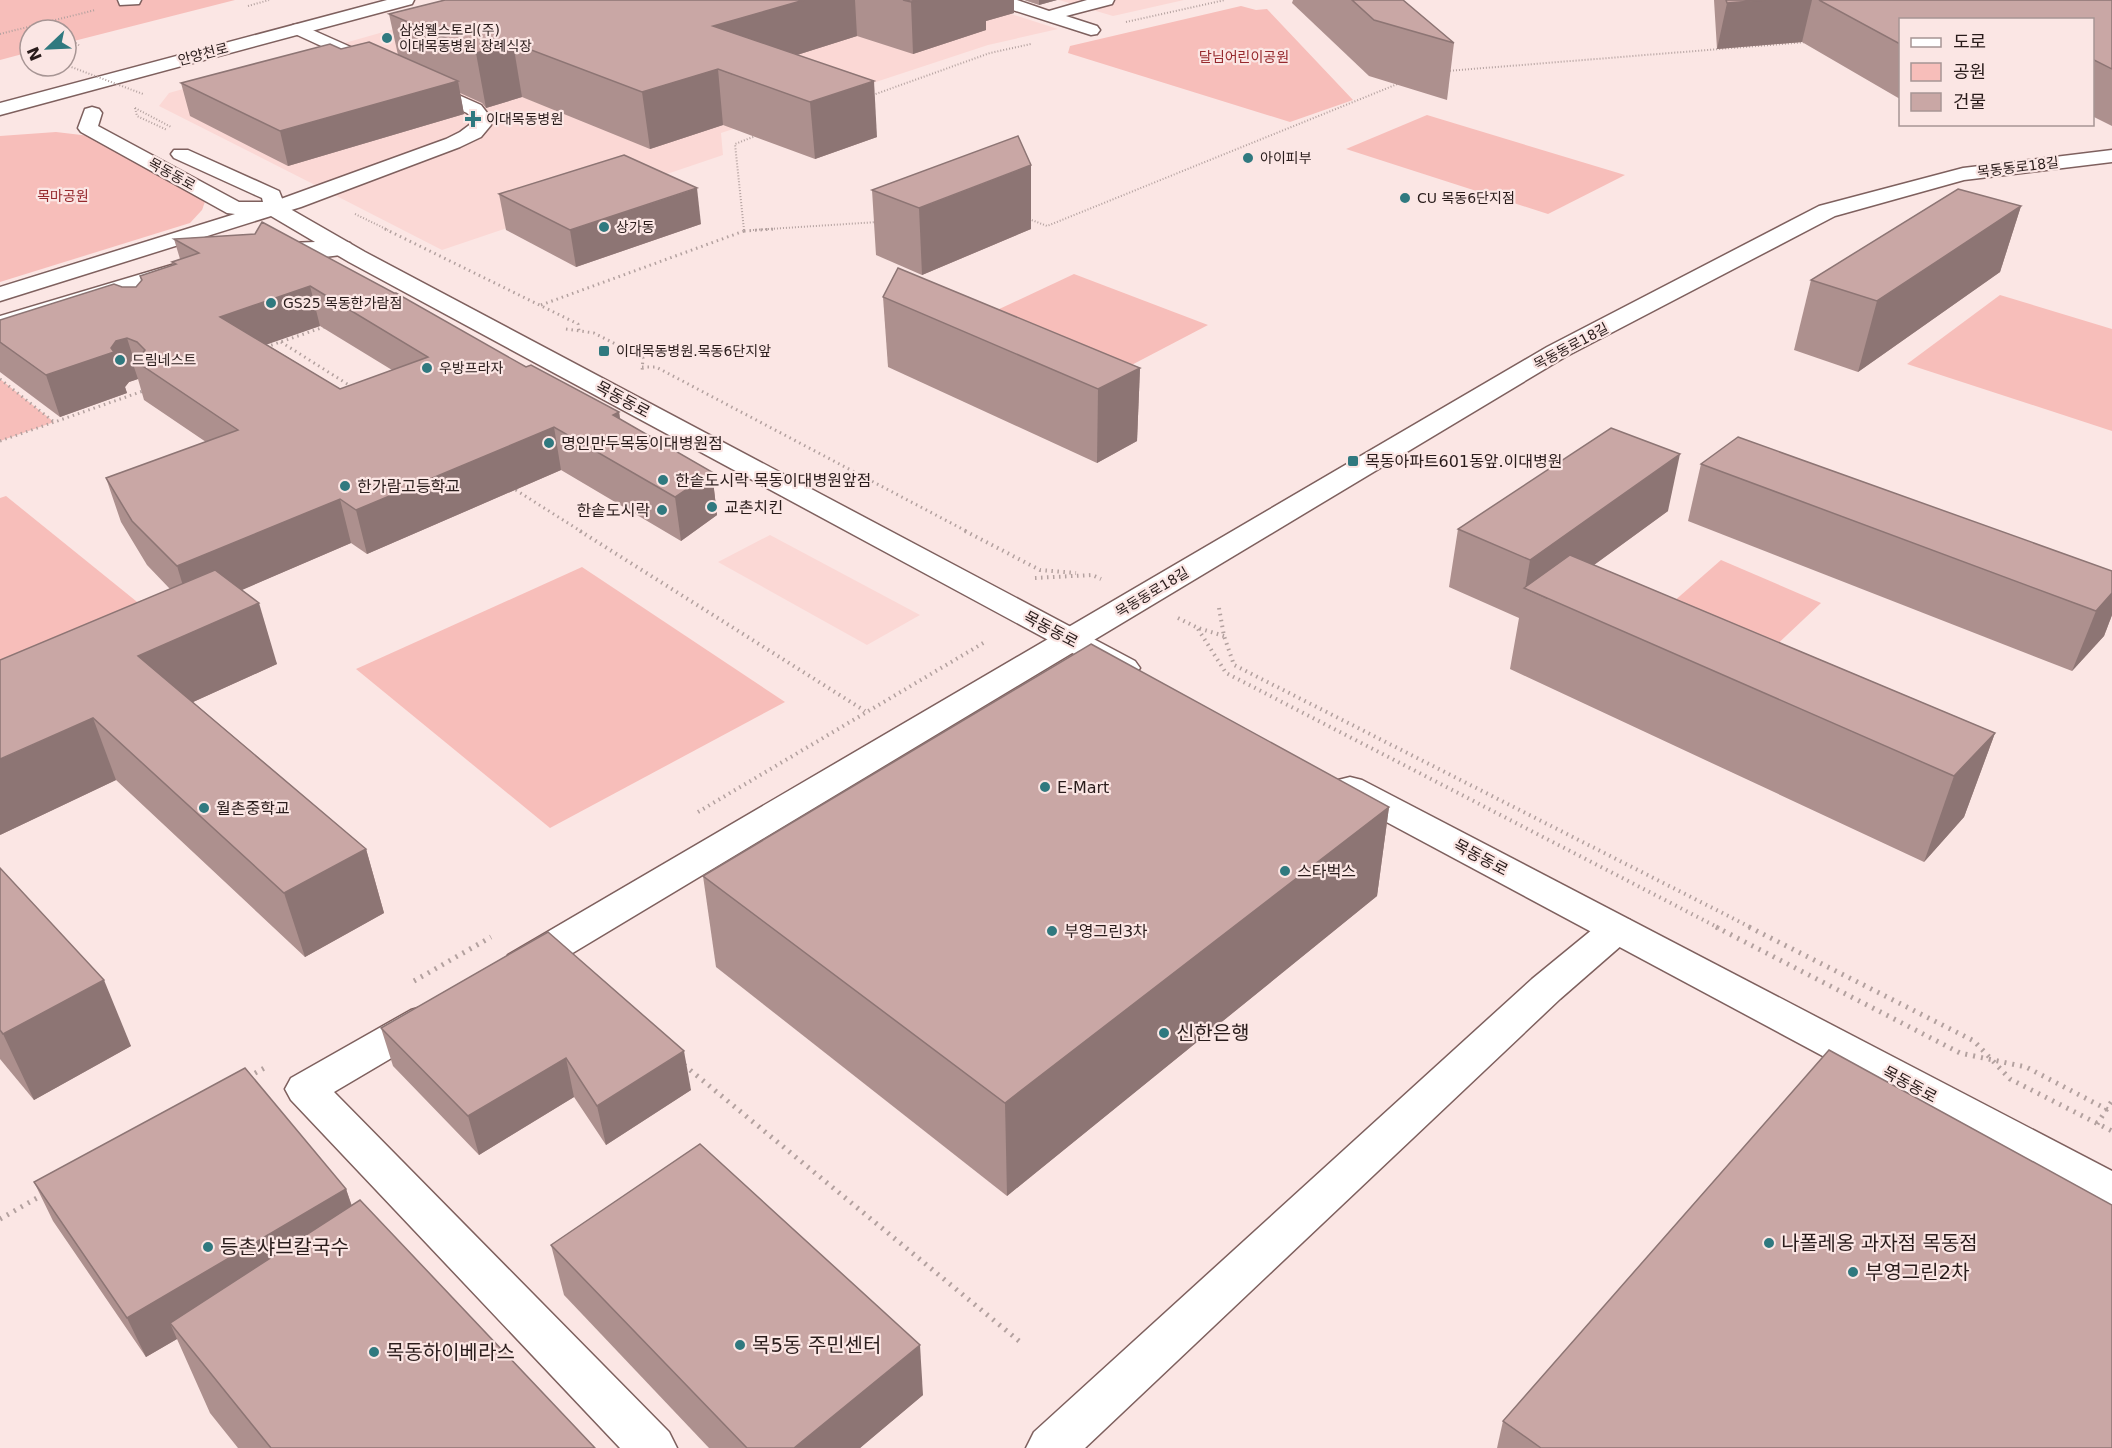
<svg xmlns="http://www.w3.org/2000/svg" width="2112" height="1448" font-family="'DejaVu Sans','Noto Sans KR',sans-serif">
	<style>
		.built { fill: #fbd8d5 }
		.green { fill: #f7beba }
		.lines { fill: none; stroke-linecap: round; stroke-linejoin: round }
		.minor-casing { stroke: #7e605e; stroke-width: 3 }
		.major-casing { stroke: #7e605e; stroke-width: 3 }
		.path-far3 { stroke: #b3a19f; stroke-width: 2; stroke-dasharray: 1 2; stroke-linecap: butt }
		.path-far2 { stroke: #b3a19f; stroke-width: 3; stroke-dasharray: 1.5 4; stroke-linecap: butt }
		.path-far1 { stroke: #b3a19f; stroke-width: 4; stroke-dasharray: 1.5 4.5; stroke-linecap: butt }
		.path { stroke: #b3a19f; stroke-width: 5; stroke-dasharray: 2 6; stroke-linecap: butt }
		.minor { fill: #fff; fill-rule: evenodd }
		.major { fill: #fff; fill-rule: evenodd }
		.path-bridge { stroke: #b3a19f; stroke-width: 2; stroke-dasharray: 1 2; stroke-linecap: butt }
		.wall { fill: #ad908e; fill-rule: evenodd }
		.shaded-wall { fill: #8d7574 }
		.building { fill: #c9a7a5; stroke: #8d7574; stroke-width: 1.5; fill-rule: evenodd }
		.poi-dot { fill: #30797f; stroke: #fbe6e4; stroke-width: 2 }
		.labels { text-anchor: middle; stroke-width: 4.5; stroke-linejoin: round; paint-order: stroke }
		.far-poi-label { font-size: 14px; fill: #291c1b; stroke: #fbe6e4; text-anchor: start }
		.far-street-label { font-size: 14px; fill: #291c1b; stroke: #fbe6e4 }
		.far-park-label { font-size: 14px; fill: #96292d; stroke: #fbe6e4 }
		.street-label { font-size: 16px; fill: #291c1b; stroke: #fbe6e4 }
		.poi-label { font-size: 16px; fill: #291c1b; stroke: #fbe6e4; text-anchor: start }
		.near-poi-label { font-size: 20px; fill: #291c1b; stroke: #fbe6e4; text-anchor: start }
	</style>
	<rect width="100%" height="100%" fill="#fbe6e4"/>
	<!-- built -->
	<g class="built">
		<polygon points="967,0 1058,29 988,45 721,133 723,155 442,250 319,187 329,183 326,182 315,185 159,106 169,93 394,29"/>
		<polygon points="1059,0 1184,0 1113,16"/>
		<polygon points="770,535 920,615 867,645 718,562"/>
	</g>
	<!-- green -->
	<g class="green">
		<polygon points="0,0 235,0 66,43 66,30 30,30 30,52 0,60"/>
		<polygon points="1241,6 1256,10 1267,9 1353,100 1290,122 1068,53 1070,46"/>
		<polygon points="1427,115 1625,175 1548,214 1346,149"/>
		<polygon points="56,132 90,136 206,199 202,210 190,223 0,282 0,136"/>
		<polygon points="1074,274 1208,325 1101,381 965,325"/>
		<polygon points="2000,295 2112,329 2112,431 1907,364"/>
		<polygon points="0,379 54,422 0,441"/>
		<polygon points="6,496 157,618 0,684 0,498"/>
		<polygon points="1721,560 1821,603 1771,650 1640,631"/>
		<polygon points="582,567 785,702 550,828 356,669"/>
	</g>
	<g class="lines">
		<defs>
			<g id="minor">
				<polygon points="118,0 141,0 139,4 120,5"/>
				<polygon points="992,0 1017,0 1049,11 1087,0 1114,0 1112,4 1066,16 1097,26 1100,30 1097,34 1091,35 994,4"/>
				<polygon points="299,24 481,105 491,118 491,125 481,137 460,147 301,207 275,215 267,214 264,209 267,204 446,139 460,132 472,123 472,118 467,113 293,33 290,29 293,25"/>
				<polygon points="2112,150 2112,162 1964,180 1835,216 1565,357 536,975 522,978 508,975 503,965 508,955 1547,347 1819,206 1963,168"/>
				<path d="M 342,241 L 350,243 L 353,248 L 350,253 C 323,259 289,260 262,254 L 259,249 L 262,244 Z"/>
				<polygon points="185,261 193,263 196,268 193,273 0,331 0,316"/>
				<polygon points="1617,916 1630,920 1636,929 1630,938 1560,999 1085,1448 1026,1448 1034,1432 1532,979 1604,920"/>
				<polygon points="425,1006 439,1010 445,1020 439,1030 334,1092 669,1432 677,1448 620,1448 291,1100 285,1089 291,1078 411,1010"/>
			</g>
			<g id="major">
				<polygon points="387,0 414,0 412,4 0,115 0,103"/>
				<polygon points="92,107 99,109 102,113 98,126 239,202 263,202 262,198 253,194 174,158 171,154 174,150 188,150 279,191 285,206 365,252 1135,661 1140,668 1135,675 1124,678 1113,675 349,262 271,216 0,301 0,287 235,214 227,213 81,132 78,128 85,109"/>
				<polygon points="1350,777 1362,780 2112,1171 2112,1208 2097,1203 1338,796 1333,788 1338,780"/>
			</g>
		</defs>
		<!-- minor casing -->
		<use href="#minor" class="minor-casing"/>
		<!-- major casing -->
		<use href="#major" class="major-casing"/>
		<!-- path-far3 -->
		<g class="path-far3">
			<polyline points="248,6 269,0"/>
			<polyline points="1126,22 1225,0"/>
			<polyline points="46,23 56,30"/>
			<polyline points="0,34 95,10"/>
			<polyline points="66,36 80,46"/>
			<polyline points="1447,71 1807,42"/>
			<polyline points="870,96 990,53 1031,44"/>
			<polyline points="135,108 137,116 167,130"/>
			<polyline points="135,108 171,127"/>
			<polyline points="355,214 388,230"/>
			<polyline points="1029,219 1047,226 1400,83"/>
			<polyline points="744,230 735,144 758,135"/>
			<polyline points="753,230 878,222"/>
		</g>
		<!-- path-far2 -->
		<g class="path-far2">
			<polyline points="385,229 578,324 579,331"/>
			<polyline points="744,231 775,229"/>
			<polyline points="541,305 744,231 744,229"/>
			<polyline points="566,329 594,333 643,358 642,372"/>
			<polyline points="281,342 352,387"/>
			<polyline points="266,347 327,326"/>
			<polyline points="642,367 656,367 968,532"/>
			<polyline points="0,379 54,422"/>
			<polyline points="0,441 146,390"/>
			<polyline points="511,487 582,532"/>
		</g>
		<!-- path-far1 -->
		<g class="path-far1">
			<polyline points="580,531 865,711"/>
			<polyline points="965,531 1040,570 1076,573"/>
			<polyline points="1035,578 1092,575 1101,579"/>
			<polyline points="1219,608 1224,636 1234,665 1752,928"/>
			<polyline points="1178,618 1198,628 1224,636"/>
			<polyline points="1198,629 1226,673 1719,928"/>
			<polyline points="698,812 985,642"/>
		</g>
		<!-- path -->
		<g class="path">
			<polyline points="1716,927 1960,1053 2026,1067 2112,1112"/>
			<polyline points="1749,927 1974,1041 2010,1079 2112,1131"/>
			<polyline points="414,981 491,937"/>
			<polyline points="684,1065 1019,1341"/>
			<polyline points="248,1077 268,1066"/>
			<polyline points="2097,1124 2112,1101"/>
			<polyline points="0,1219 44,1194"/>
		</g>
		<!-- minor -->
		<use href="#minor" class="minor"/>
		<!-- major -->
		<use href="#major" class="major"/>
		<!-- path-bridge -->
		<polyline class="path-bridge" points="66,65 143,94"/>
	</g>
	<!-- wall -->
	<g class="wall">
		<polygon points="445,0 1014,0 1014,13 986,21 986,30 913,54 857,36 797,55 877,137 815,159 723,125 650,149 522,97 486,108 482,103 460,93 464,114 288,166 190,116 181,83 341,49 398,55 389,14"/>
		<polygon points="1024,0 1057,0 1039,5"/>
		<polygon points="1293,0 1403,0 1454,43 1447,100 1369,76 1292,3"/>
		<polygon points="1714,0 2112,0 2112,126 2092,116 2092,20 1900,20 1900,99 1802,42 1717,49"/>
		<polygon points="872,190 1031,229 922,275 876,255"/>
		<polygon points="499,194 701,224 576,267 506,230"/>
		<polygon points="2021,206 2000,272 1858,372 1794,350 1811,280"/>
		<path d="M 255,234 L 619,412 L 620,419 L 712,472 L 717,515 L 681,541 L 561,470 L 367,554 L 351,543 L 241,590 L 277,664 L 193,702 L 366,849 L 384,913 L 305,957 L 116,780 L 0,835 L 170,589 L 147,565 L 121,522 L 106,478 L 206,442 L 144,400 L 138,379 L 129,382 L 125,387 L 127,393 L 60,417 L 0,372 L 0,320 L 122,287 L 136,287 L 141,281 L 140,276 L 173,265 L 172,262 L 180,259 L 174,239 ZM 320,326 L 392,370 L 340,389 L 266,344 Z"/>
		<polygon points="883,297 1140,368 1137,441 1097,463 888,367"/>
		<polygon points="1701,464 2112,571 2112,615 2104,636 2072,671 1688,521"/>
		<polygon points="1668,511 1594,565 1995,733 1964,817 1924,862 1510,669 1519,618 1449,587 1458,529"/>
		<polygon points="1389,807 1377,896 1007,1196 716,967 703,876"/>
		<polygon points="0,868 131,1046 34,1100 0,1059"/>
		<polygon points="548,932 691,1090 606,1145 574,1097 479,1155 393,1066 381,1028"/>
		<polygon points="34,1182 346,1189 352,1206 595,1448 238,1448 210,1413 177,1339 146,1357 53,1221"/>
		<polygon points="551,1245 923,1395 860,1448 709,1448 564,1295"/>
		<polygon points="1503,1421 2112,1448 1497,1448"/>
	</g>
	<!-- shaded-wall -->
	<g class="shaded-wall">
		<polygon points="804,0 855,0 857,36 733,75 718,69 723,125 650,149 642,92 713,26"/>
		<polygon points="918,0 1014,0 1014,13 986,21 986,30 913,54 911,2"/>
		<polygon points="1039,0 1057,0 1039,5"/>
		<polygon points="1765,0 1812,0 1802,42 1717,49 1727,3"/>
		<polygon points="513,43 522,97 486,108 476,53"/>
		<polygon points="458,81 464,114 288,166 280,131"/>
		<polygon points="874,81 877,137 815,159 810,102"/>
		<polygon points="1031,165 1031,229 922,275 919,208"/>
		<polygon points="697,188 701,224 576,267 570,230"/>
		<polygon points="2021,206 2000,272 1858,372 1877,301"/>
		<polygon points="310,286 320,326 231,357 220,317"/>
		<polygon points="127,338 134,360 131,358 138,379 129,382 125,387 127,393 60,417 46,375 111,348 116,341"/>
		<polygon points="1140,368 1137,441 1097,463 1098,389"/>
		<polygon points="619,412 625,454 613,415"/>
		<polygon points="554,427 561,470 367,554 356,510"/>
		<polygon points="1680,454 1668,511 1547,599 1525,589 1530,560"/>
		<polygon points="712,472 717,515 681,541 675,497"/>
		<polygon points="340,499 351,543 191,612 177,566"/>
		<polygon points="2112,593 2112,615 2104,636 2072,671 2096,611"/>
		<polygon points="259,603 277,664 160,717 138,656"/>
		<polygon points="93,718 116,780 0,835 0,759"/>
		<polygon points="1995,733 1964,817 1924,862 1954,776"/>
		<polygon points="1389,807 1377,896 1007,1196 1005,1103"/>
		<polygon points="366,849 384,913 305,957 284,893"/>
		<polygon points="104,980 131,1046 34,1100 3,1034"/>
		<polygon points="684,1051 691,1090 606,1145 597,1106"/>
		<polygon points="566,1058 574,1097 479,1155 468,1116"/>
		<polygon points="346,1189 359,1228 170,1323 177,1339 146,1357 127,1318"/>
		<polygon points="920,1345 923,1395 860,1448 794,1448"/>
	</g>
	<!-- building -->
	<g class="building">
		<polygon points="445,0 804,0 713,26 874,81 810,102 718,69 642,92 513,43 476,53 472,49 389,14"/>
		<polygon points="903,0 918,0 911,2"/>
		<polygon points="1352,0 1403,0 1454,43 1374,20"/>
		<polygon points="1726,0 1765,0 1727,3"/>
		<polygon points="1819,0 2112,0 2112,69 2092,59 2092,20 1900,20 1900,44"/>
		<polygon points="369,42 458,81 280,131 181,83 330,44 341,49"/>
		<polygon points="1018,136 1031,165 919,208 872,190"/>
		<polygon points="624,155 697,188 570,230 499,194"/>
		<polygon points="1958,189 2021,206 1877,301 1811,280"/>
		<path d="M 262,222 L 394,293 L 396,293 L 526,367 L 531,365 L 619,412 L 613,415 L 712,472 L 675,497 L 554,427 L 356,510 L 340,499 L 177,566 L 132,521 L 106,478 L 238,430 L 131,358 L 140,356 L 145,350 L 137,342 L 127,338 L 116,341 L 111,348 L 114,352 L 46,375 L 0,342 L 0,320 L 114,284 L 122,287 L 136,287 L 142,280 L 140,276 L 176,264 L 172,262 L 199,253 L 174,239 L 255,234 ZM 310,286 L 428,357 L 340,389 L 220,317 Z"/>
		<polygon points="898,268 1140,368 1098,389 883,297"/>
		<polygon points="1611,428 1680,454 1530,560 1458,529"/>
		<polygon points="1738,437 2112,571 2112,593 2096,611 1701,464"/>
		<polygon points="1570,555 1995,733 1954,776 1524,588"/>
		<polygon points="215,570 259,603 138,656 366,849 284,893 93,718 0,759 0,660"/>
		<polygon points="1091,644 1389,807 1005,1103 703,876"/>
		<polygon points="0,868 104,980 3,1034 0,1030"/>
		<polygon points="548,932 684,1051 597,1106 566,1058 468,1116 381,1028"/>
		<polygon points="1829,1050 2112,1205 2112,1448 1541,1448 1503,1421"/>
		<polygon points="245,1068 346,1189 127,1318 34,1182"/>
		<polygon points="700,1144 920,1345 794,1448 747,1448 551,1245"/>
		<polygon points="360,1200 595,1448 271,1448 170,1323"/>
	</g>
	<!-- markers -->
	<g class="poi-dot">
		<circle cx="387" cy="38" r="6"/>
		<path d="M470 110h6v6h6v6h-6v6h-6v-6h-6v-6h6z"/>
		<circle cx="1248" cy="158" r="6"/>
		<circle cx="1405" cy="198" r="6"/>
		<circle cx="604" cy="227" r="6"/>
		<circle cx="271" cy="303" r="6"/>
		<rect x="598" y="345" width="12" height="12" rx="3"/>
		<circle cx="120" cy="360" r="6"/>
		<circle cx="427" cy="368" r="6"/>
		<circle cx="549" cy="443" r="6"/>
		<rect x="1347" y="455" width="12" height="12" rx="3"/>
		<circle cx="663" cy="480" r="6"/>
		<circle cx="345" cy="486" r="6"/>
		<circle cx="712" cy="507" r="6"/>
		<circle cx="662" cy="510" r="6"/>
		<circle cx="1045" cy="787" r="6"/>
		<circle cx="204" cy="808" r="6"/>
		<circle cx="1285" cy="871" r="6"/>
		<circle cx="1052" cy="931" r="6"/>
		<circle cx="1164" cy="1033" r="6"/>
		<circle cx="1769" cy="1243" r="6"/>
		<circle cx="208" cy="1247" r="6"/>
		<circle cx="1853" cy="1272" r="6"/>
		<circle cx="740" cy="1345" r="6"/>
		<circle cx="374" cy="1352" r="6"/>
	</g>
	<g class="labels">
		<!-- far-poi labels -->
		<g class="far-poi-label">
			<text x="399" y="35">삼성웰스토리(주)<tspan x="399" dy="16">이대목동병원 장례식장</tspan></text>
			<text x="486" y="124">이대목동병원</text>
			<text x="1260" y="163">아이피부</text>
			<text x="1417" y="203">CU 목동6단지점</text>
			<text x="616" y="232">상가동</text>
			<text x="283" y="308">GS25 목동한가람점</text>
			<text x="616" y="356">이대목동병원.목동6단지앞</text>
			<text x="132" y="365">드림네스트</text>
			<text x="439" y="373">우방프라자</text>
		</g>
		<!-- far-street labels -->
		<g class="far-street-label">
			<text transform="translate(203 54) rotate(-15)" y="5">안양천로</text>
			<text transform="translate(2018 167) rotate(-7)" y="5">목동동로18길</text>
			<text transform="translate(172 174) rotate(29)" y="5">목동동로</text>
			<text transform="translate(1571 346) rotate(-28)" y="5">목동동로18길</text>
			<text transform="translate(1152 592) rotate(-31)" y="5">목동동로18길</text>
		</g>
		<!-- far-park labels -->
		<g class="far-park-label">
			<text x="1244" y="62">달님어린이공원</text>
			<text x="63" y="201">목마공원</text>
		</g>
		<!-- street labels -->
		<g class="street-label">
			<text transform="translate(623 399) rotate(28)" y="6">목동동로</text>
			<text transform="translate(1051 629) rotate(28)" y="6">목동동로</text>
			<text transform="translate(1481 857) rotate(28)" y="6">목동동로</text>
			<text transform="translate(1910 1084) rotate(28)" y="6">목동동로</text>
		</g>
		<!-- poi labels -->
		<g class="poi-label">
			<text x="561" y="449">명인만두목동이대병원점</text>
			<text x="1365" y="467">목동아파트601동앞.이대병원</text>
			<text x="675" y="486">한솥도시락 목동이대병원앞점</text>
			<text x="357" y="492">한가람고등학교</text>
			<text x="724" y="513">교촌치킨</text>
			<text x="650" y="516" text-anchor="end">한솥도시락</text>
			<text x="1057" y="793">E-Mart</text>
			<text x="216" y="814">월촌중학교</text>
			<text x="1297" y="877">스타벅스</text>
			<text x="1064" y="937">부영그린3차</text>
		</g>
		<!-- near-poi labels -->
		<g class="near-poi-label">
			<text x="1176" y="1040">신한은행</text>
			<text x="1781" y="1250">나폴레옹 과자점 목동점</text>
			<text x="220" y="1254">등촌샤브칼국수</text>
			<text x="1865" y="1279">부영그린2차</text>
			<text x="752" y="1352">목5동 주민센터</text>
			<text x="386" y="1359">목동하이베라스</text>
		</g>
	</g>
	<!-- legend -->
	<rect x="1899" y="18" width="195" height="108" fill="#fbe6e4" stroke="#a79594" stroke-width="1.5"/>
	<rect x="1911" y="38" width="30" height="9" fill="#ffffff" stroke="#a79594" stroke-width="1.5"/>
	<text x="1953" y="48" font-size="18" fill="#291c1b">도로</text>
	<rect x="1911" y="63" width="30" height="18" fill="#f7beba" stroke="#a79594" stroke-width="1.5"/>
	<text x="1953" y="78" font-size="18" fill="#291c1b">공원</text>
	<rect x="1911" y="93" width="30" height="18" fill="#c9a7a5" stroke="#a79594" stroke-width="1.5"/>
	<text x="1953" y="108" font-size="18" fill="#291c1b">건물</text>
	<!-- north arrow -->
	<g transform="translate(48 48) rotate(247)"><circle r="28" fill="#fbe6e4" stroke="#a79594" stroke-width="1.5"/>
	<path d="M0-4.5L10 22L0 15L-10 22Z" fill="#30797f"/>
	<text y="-9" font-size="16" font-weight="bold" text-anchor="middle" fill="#291c1b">N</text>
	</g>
</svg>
